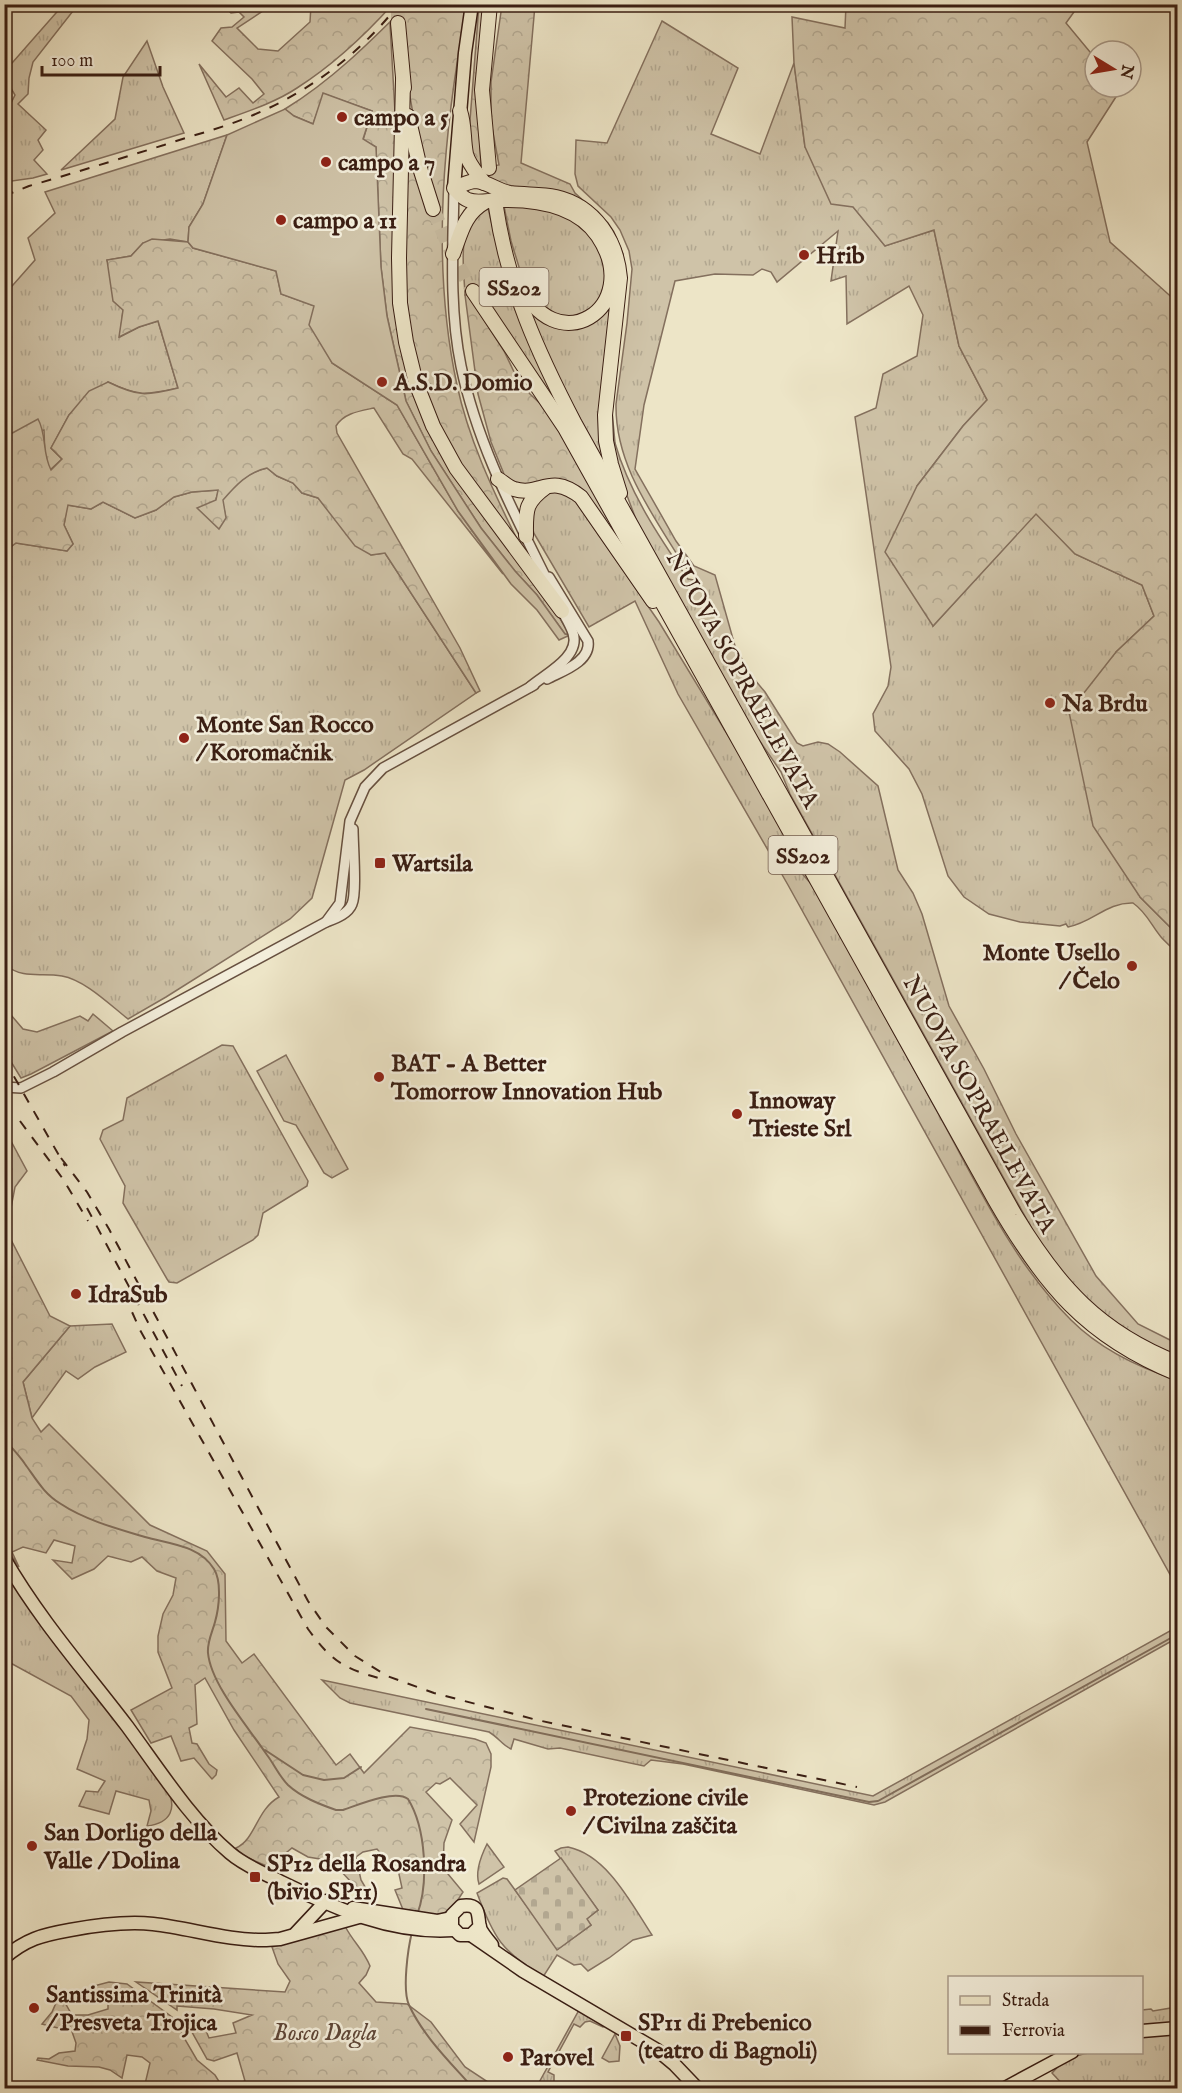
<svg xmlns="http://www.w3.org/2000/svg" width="1182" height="2093" font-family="'IM FELL English',serif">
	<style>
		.grass { fill: url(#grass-tufts); stroke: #84705e; stroke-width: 1.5 }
		.forest { fill: url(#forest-crowns); stroke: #84705e; stroke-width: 1.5 }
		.cemetery { fill: url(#cemetery-stones); stroke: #84705e; stroke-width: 1.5 }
		.pitch { fill: #cfc3a8; stroke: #84705e; stroke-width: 1.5 }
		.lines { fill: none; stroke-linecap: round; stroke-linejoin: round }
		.stream { stroke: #816d5a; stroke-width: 2 }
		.highway-tunnel { stroke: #c9bda3; stroke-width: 14; stroke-dasharray: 14 7; stroke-linecap: butt }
		.minor-casing { stroke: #675040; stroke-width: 12 }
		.major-casing { stroke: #3a1e13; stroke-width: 15 }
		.highway-casing { stroke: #3a1e13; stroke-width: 16 }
		.minor { stroke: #f3eedb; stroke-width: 9 }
		.major { stroke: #ede5c7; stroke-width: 12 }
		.highway { stroke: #ede5c7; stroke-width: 14 }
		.rail { stroke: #3a1e13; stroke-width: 2; stroke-dasharray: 10 10; stroke-linecap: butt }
		.poi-dot { fill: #8f2418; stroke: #f3eedb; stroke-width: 2 }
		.labels { text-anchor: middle; stroke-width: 5; stroke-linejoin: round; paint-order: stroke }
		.shield { fill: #f3eedb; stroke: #725c4f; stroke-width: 1.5 }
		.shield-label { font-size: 22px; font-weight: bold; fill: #3a1e13 }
		.poi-label { font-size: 24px; font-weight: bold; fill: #3a1e13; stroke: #f3eedb; text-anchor: start }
		.street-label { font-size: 24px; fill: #3a1e13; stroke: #f3eedb }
		.park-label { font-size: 24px; font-style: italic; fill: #5f4738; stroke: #f3eedb }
	</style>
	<defs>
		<pattern id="grass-tufts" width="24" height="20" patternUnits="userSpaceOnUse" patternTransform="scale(1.5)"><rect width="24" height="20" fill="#cfc3a8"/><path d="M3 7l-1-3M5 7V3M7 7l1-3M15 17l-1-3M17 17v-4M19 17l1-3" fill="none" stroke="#b2a790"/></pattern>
		<pattern id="forest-crowns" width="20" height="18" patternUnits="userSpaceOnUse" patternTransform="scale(1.5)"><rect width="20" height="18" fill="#cfc3a8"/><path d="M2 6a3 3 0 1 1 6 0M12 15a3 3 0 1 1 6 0" fill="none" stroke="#b2a790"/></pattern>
		<pattern id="cemetery-stones" width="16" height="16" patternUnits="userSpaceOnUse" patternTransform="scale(1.5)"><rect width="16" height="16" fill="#cfc3a8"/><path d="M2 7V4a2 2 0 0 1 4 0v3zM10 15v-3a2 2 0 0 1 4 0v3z" fill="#b2a790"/></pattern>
	</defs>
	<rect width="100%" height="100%" fill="#ede5c7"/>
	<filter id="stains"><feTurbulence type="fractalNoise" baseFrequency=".00333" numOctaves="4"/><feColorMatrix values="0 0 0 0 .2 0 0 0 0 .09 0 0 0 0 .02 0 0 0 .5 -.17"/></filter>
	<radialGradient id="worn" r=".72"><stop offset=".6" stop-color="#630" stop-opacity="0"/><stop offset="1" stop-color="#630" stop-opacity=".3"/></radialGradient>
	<!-- grass -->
	<g class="grass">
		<polygon points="63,5 69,5 73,11 33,62 29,78 28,94 18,104 46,130 38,140 43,150 34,160 47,174 33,178 5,182 5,115 15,95 5,78 5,71"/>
		<path d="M 662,21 L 738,68 L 711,134 L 760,154 L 794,63 L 805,147 L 885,246 L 934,230 L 959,346 L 987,400 L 963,426 L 917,486 L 933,626 L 1036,513 L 1075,554 L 1142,585 L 1154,616 L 1116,652 L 1140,897 L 1177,934 L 1177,951 C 1154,937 1152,916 1133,903 C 1107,902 1092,923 1068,927 L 1066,924 L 1060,926 L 1020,922 L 989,914 L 964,897 L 948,876 L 922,794 L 909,769 L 875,731 L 873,714 L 888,686 L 891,667 L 855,417 L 876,408 L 883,374 L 917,356 L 923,315 L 909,286 L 847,324 L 846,276 L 831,281 L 838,231 L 777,282 L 771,272 L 762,269 L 753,275 L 715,274 L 675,281 L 644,405 L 635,469 L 676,541 L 694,566 L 715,575 L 735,646 L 750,674 L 765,692 L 797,743 L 803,746 L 818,742 L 828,744 L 840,752 L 878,786 L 898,870 L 913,893 L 922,914 L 949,1006 L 984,1069 L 1016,1134 L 1096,1276 L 1138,1324 L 1170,1340 L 1175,1334 L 1175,1293 L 1177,1286 L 1177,1356 C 1144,1342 1112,1326 1086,1300 C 1072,1286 1059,1270 1046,1254 L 790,794 L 781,772 L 755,734 L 637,522 L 620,477 L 611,442 L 615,443 C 629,492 659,537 688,579 L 694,580 L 695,573 L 690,572 L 683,564 C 652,513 615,465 616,404 L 627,323 L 632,269 L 629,251 L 620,230 L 611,217 L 578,186 L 575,174 L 576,140 L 607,143 Z"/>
		<polygon points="147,41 163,87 184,133 61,170 115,119 123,77"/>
		<path d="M 227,135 L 203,204 L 189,227 L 188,242 L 170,239 L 143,243 L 131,256 L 107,260 L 123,310 L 120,337 L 139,327 L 158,321 L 178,388 C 146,395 139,397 108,382 L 69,415 L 51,448 L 62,459 L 50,470 L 45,457 L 44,430 L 8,434 L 5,437 L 5,294 L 35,260 L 28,238 L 55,213 L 45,192 Z"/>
		<path d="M 495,204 L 551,209 L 575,219 L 599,246 L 607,282 L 598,306 L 569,319 L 545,310 L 523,280 L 511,241 L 504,206 L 488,208 L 499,254 L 559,405 L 558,408 L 468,295 L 465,295 C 464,268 457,233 478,212 C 481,208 490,206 495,204 Z"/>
		<polygon points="612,298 605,465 547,357 527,303 557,326"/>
		<path d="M 267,468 L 277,476 L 293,483 L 302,493 L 318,498 L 371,555 L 385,553 L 476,693 L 364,770 L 345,780 L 312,898 L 290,919 L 166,997 L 128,1019 C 110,1005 85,980 62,976 C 40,972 25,980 5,965 L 5,551 L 16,543 L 67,551 L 73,544 L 64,525 L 67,505 L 91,509 L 103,502 L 135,518 L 156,510 L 174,497 L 192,492 L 219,490 L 216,499 L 226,518 L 222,500 C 235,485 247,472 267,468 Z"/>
		<path d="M 557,491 L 573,498 L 659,622 L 752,775 L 782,829 L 788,848 L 798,869 L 813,886 C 857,966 901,1046 945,1126 C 982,1194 1016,1265 1071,1320 C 1100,1349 1140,1368 1177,1380 L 1177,1587 L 788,885 L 678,694 L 635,601 L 589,627 L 532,530 L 531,507 L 542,493 Z"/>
		<polygon points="5,1008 23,1029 37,1032 80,1016 88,1021 93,1014 113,1031 31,1074 21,1078 5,1052"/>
		<polygon points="222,1045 233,1046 308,1181 307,1186 263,1213 258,1235 253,1240 177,1283 169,1282 167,1279 123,1203 125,1186 100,1139 103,1130 123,1120 127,1098"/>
		<polygon points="286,1055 348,1169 332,1178 324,1173 296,1125 284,1121 257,1071"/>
		<polygon points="112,1324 126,1352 95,1367 78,1379 66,1371 32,1418 23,1382 70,1326"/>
		<path d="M 4,1565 L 36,1617 L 166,1787 C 178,1808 171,1823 147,1826 L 151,1811 L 149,1800 L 116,1791 L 109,1814 L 79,1806 L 86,1791 L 98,1792 L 105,1781 L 77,1769 L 87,1739 L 89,1720 L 71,1696 L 5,1660 Z"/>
		<path d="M 1177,1627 L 1177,1638 L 885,1802 L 874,1805 L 683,1764 L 651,1760 L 644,1766 L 560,1748 L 548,1749 L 514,1739 L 511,1749 C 502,1745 498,1737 489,1732 L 350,1703 L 340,1698 L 322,1680 L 873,1796 Z"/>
		<path d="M 487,1844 L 504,1867 L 479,1884 C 475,1872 481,1856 487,1844 Z"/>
		<path d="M 568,1847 C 607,1855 631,1903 652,1935 L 633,1940 L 609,1958 L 588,1971 L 581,1964 L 574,1965 L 557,1955 L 543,1977 C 502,1951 494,1939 477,1893 L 503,1878 L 507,1879 L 558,1949 L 591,1925 L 586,1919 L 598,1910 L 555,1851 L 561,1848 Z"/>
		<polygon points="1177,2007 1177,2023 1142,2026 1142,2010 1151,2009 1153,2011"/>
		<polygon points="579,2010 604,2025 603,2027 590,2021 585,2022 580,2027 574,2024 548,2072 554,2075 554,2088 536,2088"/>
		<path d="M 1177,2033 L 1177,2088 L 1066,2088 L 1052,2073 C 1075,2045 1109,2053 1142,2052 L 1142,2036 Z"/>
		<polygon points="615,2034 620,2046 619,2061 609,2062 602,2058"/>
	</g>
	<!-- forest -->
	<g class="forest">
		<path d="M 222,5 L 267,5 L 263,11 L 237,28 L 258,49 L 278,51 L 310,22 L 311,5 L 392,5 C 364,36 333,65 297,88 C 276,102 249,111 224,120 L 199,64 L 226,97 L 239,88 L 253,103 L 264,94 L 252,79 L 212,41 L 221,28 L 232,27 L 244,17 L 239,12 L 231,13 Z"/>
		<path d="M 407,5 L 467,5 C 444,128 430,260 457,385 C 468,437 492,489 516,537 L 511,536 L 459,464 L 427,403 L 413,350 L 404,278 L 407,165 L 410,159 L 430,211 L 438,207 L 416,131 L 407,80 L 404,22 L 390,24 L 397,147 L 393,271 L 397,309 L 407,366 L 417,400 L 439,451 L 487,520 L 555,610 L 570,635 L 565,634 L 537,595 L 515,571 L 481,528 L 431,451 L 406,401 L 387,316 L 381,267 L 376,147 L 363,140 L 372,111 L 324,94 L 313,124 L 294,116 L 285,109 C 331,81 369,43 407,5 Z"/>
		<polygon points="479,5 485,5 478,103 481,168 499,165 491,122 491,82 502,5 535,5 521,163 570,184 575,193 608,223 614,232 623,254 626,284 612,411 615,443 611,442 610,430 615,239 488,178 470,152 469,133"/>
		<polygon points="846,5 1079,5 1066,23 1095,58 1095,87 1119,87 1121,89 1087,142 1110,242 1177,302 1177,934 1140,897 1093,826 1069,712 1116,652 1154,616 1142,585 1075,554 1036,514 933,626 885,552 917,486 963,426 987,400 959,346 934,230 885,246 853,207 831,204 805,147 794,63 792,17 845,28"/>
		<path d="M 152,239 L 188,242 L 193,248 L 276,271 L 281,294 L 315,306 L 332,363 L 397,405 L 458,511 L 503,574 L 412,459 L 403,454 L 374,408 C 360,411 344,413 336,426 L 337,433 L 460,648 L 480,691 L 476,693 L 385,553 L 371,555 L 355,546 L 318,498 L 302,493 L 293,483 L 277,476 L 267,468 C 248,472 236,485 223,500 L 226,518 L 219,529 L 197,508 L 216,500 L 218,490 L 192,492 L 174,497 L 156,510 L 135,518 L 103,502 L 91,509 L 68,505 L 64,525 L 73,544 L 67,551 L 16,543 L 5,551 L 5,437 L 38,419 C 47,435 42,453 51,470 L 62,459 L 51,448 L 69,415 L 89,391 L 108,382 C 139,397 146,396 178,388 L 158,321 L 139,327 L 119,337 L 123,310 L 113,301 L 107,260 L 131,256 L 143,243 Z"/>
		<polygon points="465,295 468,295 504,351 516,376 530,394 547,410 640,574 586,496 539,483 518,485 506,479 491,442 478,394"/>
		<polygon points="4,1128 27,1171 15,1187 10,1213 5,1215"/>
		<path d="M 4,1226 L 50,1316 L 70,1326 L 23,1382 L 32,1418 L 41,1432 L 49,1424 L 150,1525 L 207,1551 L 225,1574 L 226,1641 L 242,1663 L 254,1654 L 336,1765 L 350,1754 L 364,1773 L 410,1727 L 475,1739 L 486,1743 L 491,1754 L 491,1767 L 474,1842 L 460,1824 L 477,1805 L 450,1778 L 440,1784 L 436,1783 L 426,1792 L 452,1820 L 444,1843 L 443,1868 L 463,1892 L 452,1909 L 436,1918 L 404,1912 L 395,1890 L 402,1888 L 399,1874 L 377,1849 L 363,1852 L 356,1857 L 361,1880 L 371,1897 L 352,1883 L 338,1868 L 320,1859 L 308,1857 L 292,1848 L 269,1867 L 241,1855 L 236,1848 C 256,1839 256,1810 279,1797 L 234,1730 L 205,1678 L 195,1685 L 197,1724 L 189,1728 L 192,1743 L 197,1744 L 209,1764 L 217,1770 L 216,1775 L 212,1779 L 194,1758 L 181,1761 L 171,1736 L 151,1743 L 131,1710 L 172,1688 L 158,1652 L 158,1636 L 163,1614 L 173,1595 L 176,1578 L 157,1571 L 142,1557 L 131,1562 L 108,1556 L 94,1569 L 72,1579 L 53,1560 L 72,1563 L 75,1546 L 54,1540 L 46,1553 L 23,1547 L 12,1552 L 19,1567 L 4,1545 Z"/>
		<path d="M 345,1926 C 353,1942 363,1949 370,1966 L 366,1975 L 359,1983 L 376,2002 L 407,2004 L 431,2022 L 465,2067 L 497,2088 L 153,2088 L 145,2084 L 150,2063 L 142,2057 L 127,2055 L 122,2078 L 110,2070 L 99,2067 L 68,2066 L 37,2060 L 38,2058 L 49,2059 L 59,2053 L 75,2051 L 76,2043 L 70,2026 L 58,2028 L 42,2024 L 52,2012 L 60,1994 L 72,2015 L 88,2015 L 108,2009 L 108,2000 L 94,2001 L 90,1987 L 109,1982 L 127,1984 L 172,2017 L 197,2060 L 215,2075 L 223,2088 L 245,2081 L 237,2053 L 214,2061 L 207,2059 L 188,2025 L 204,2026 L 209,2038 L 236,2033 L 233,2023 L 252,2015 L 214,2009 L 177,2006 L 177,2010 L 136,1982 L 285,1992 L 290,1981 L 278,1964 L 272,1947 Z"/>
	</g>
	<!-- cemetery -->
	<polygon class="cemetery" points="561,1858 598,1910 587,1919 591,1925 557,1950 515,1890"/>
	<!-- pitch -->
	<polygon class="pitch" points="323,93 372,111 363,139 376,147 381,267 387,316 406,401 431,451 481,528 515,571 537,595 565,634 570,635 559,640 537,610 511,584 458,511 397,405 332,363 309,325 314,306 281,294 276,271 193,248 188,242 189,227 203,204 227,135 285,109 294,116 313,124"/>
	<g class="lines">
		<!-- stream -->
		<g class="stream">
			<path d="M 4,1439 C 11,1447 19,1455 25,1464 C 36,1479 44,1494 61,1504 C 85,1520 118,1529 145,1537 C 169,1544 199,1545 214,1569 C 222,1582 219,1608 215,1622 C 212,1633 207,1642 208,1653 C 211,1685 249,1728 267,1755 C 274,1764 279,1776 288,1785 C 301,1797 319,1804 336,1810 L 343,1810 C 358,1805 395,1789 408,1799 C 426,1828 429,1883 417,1915"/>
			<polyline points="426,1709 869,1802 878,1801 1178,1634"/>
			<polyline points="265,1750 303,1775 324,1780 344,1778 361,1767"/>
			<path d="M 412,1932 C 408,1948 402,1990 409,2005 C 423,2036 451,2063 473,2088"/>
		</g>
		<!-- highway-tunnel -->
		<g class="highway-tunnel">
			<polyline points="398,23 398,4"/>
			<polyline points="433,209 453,256 473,291"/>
		</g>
		<defs>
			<g id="minor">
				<path d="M 454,188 C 453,247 449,308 461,366 C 477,444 515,515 550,586"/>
				<path d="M 547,679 C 562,671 591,662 588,641 L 549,577"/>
				<path d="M 530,687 C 545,674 581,657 573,633 C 570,624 564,615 560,607"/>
				<polyline points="326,922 340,903 350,821 365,787 383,768 534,685"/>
				<path d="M 4,1087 L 21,1088 L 53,1072 L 122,1032 L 326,922 C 336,918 348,914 352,904 C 357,893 353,845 353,829"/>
			</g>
			<g id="major">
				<polyline points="454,188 465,53 472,4"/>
				<path d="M 4,1558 C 39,1619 85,1671 127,1726 C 158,1768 191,1820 230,1853 C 245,1866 264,1873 281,1882 C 337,1909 390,1934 453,1930"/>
				<polyline points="353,1908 437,1921 451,1918"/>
				<path d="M 480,1926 L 471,1935 L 460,1935 L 452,1927 L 452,1915 L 461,1906 C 482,1903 477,1916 480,1928 C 482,1933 488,1940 492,1945"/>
				<polyline points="296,1933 326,1901"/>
				<polyline points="471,1935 523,1971 657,2050 675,2065 697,2088"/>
				<path d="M 4,1958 C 26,1939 42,1935 70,1930 C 97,1925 125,1921 153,1924 C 190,1928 228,1941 266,1940 L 280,1939 L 359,1917"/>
				<polyline points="1142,2031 1178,2028"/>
				<polyline points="1005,2088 1072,2052"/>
			</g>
			<g id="highway">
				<polyline points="398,23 404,88"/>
				<polyline points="403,80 399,258 400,303 406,342 416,383 433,426 456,468 562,611"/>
				<path d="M 460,111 C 465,126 463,139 466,154 C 469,165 477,173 484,183"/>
				<polyline points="408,116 420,168 433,209"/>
				<polyline points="489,168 482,90 490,4"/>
				<path d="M 496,207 C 508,287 538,353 575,424 L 1015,1215 C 1058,1286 1099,1332 1178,1363"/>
				<path d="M 453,254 C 461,233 464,214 485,202"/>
				<path d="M 519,280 C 553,366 646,308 598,236 C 577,205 534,199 499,200 C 489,200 478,204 468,200 C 462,198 458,192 454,188 C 461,186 468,181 476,181 C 488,182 498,191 510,193 C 526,195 541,194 556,197 C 595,206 617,241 620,278 L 605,415 L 606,441 L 611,464 L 620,493"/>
				<path d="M 473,291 L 565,428 L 995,1200 C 1043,1284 1086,1337 1178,1374"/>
				<path d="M 498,479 C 503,482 508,487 514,489 C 541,497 549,472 581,497 L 653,601"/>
				<path d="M 526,536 C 526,511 524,503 546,487"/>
			</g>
		</defs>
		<!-- minor casing -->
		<use href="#minor" class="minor-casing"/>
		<!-- major casing -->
		<use href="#major" class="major-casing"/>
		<!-- highway casing -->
		<use href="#highway" class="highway-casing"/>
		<!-- minor -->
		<use href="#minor" class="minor"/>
		<!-- major -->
		<use href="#major" class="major"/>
		<!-- highway -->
		<use href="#highway" class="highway"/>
		<!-- rail -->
		<g class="rail">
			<path d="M 4,196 L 29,186 C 74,173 119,159 164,145 C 193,135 223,128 251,116 C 309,92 360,54 399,4"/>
			<polyline points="4,1059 65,1166"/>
			<polyline points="20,1121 63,1179 88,1221"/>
			<polyline points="61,1158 87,1192 109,1229 308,1601 326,1627 355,1656 387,1676 434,1693 537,1720 857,1787"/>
			<polyline points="87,1208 182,1386"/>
			<path d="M 124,1294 L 140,1330 L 308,1629 C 332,1662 343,1668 382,1679"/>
		</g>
	</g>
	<!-- markers -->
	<g class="poi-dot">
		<circle cx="342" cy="117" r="6"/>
		<circle cx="326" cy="162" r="6"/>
		<circle cx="281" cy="220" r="6"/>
		<circle cx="804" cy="255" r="6"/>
		<circle cx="382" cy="382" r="6"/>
		<circle cx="1050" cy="703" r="6"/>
		<circle cx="184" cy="738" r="6"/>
		<rect x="374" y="857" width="12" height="12" rx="3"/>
		<circle cx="1132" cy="966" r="6"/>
		<circle cx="379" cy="1077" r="6"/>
		<circle cx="737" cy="1114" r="6"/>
		<circle cx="76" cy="1294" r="6"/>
		<circle cx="571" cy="1811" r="6"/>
		<circle cx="32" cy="1846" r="6"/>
		<rect x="249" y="1871" width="12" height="12" rx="3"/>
		<circle cx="34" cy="2008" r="6"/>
		<rect x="620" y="2030" width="12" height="12" rx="3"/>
		<circle cx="508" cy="2057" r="6"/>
	</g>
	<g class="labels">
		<!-- shield labels -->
		<g class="shield">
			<rect x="479.5" y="268" width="69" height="38" rx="4.5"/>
			<rect x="768.5" y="836" width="69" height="38" rx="4.5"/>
		</g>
		<g class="shield-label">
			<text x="514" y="295">SS202</text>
			<text x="803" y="863">SS202</text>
		</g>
		<!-- poi labels -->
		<g class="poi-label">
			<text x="354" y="125">campo a 5</text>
			<text x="338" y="170">campo a 7</text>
			<text x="293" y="228">campo a 11</text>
			<text x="816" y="263">Hrib</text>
			<text x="394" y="390">A.S.D. Domio</text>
			<text x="1062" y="711">Na Brdu</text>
			<text x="196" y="732">Monte San Rocco<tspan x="196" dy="28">/ Koromačnik</tspan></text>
			<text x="392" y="871">Wartsila</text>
			<text x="1120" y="960" text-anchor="end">Monte Usello<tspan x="1120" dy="28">/ Čelo</tspan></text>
			<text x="391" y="1071">BAT - A Better<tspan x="391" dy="28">Tomorrow Innovation Hub</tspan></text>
			<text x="749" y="1108">Innoway<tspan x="749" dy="28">Trieste Srl</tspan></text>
			<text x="88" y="1302">IdraSub</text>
			<text x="583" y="1805">Protezione civile<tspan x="583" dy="28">/ Civilna zaščita</tspan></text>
			<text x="44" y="1840">San Dorligo della<tspan x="44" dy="28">Valle / Dolina</tspan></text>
			<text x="267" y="1871">SP12 della Rosandra<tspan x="267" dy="28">(bivio SP11)</tspan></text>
			<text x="46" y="2002">Santissima Trinità<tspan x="46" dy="28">/ Presveta Trojica</tspan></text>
			<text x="638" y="2030">SP11 di Prebenico<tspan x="638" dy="28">(teatro di Bagnoli)</tspan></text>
			<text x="520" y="2065">Parovel</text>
		</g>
		<!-- street labels -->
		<g class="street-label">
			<text transform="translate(743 679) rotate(61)" y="8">NUOVA SOPRAELEVATA</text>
			<text transform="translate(980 1104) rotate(61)" y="8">NUOVA SOPRAELEVATA</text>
		</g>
		<!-- park labels -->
		<g class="park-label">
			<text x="325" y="2040">Bosco Dagla</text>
		</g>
	</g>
	<!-- margin -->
	<rect width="1182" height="2093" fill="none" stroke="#ede5c7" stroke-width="24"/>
	<rect x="6" y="6" width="1170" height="2081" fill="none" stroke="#3a1e13" stroke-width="3"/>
	<rect x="12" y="12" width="1158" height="2069" fill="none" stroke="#3a1e13" stroke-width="1.5"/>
	<!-- legend -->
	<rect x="948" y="1976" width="195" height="78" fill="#f3eedb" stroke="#a99b8b" stroke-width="1.5"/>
	<rect x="960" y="1996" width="30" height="9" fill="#ede5c7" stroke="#a99b8b" stroke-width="1.5"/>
	<text x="1002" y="2006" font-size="18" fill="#3a1e13">Strada</text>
	<rect x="960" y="2026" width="30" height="9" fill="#3a1e13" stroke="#a99b8b" stroke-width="1.5"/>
	<text x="1002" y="2036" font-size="18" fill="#3a1e13">Ferrovia</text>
	<!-- north arrow -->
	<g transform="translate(1113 69) rotate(101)"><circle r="28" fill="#f3eedb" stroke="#a99b8b" stroke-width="1.5"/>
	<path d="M0-4.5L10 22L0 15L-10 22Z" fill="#8f2418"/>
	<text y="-9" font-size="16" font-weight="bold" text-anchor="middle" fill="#3a1e13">N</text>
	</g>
	<!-- scale -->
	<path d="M42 66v9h118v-9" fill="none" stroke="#3a1e13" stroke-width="3"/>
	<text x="51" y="66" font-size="18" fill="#3a1e13" stroke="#f3eedb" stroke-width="4.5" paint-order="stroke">100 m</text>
	<rect width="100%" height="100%" filter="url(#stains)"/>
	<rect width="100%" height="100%" fill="url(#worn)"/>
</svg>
